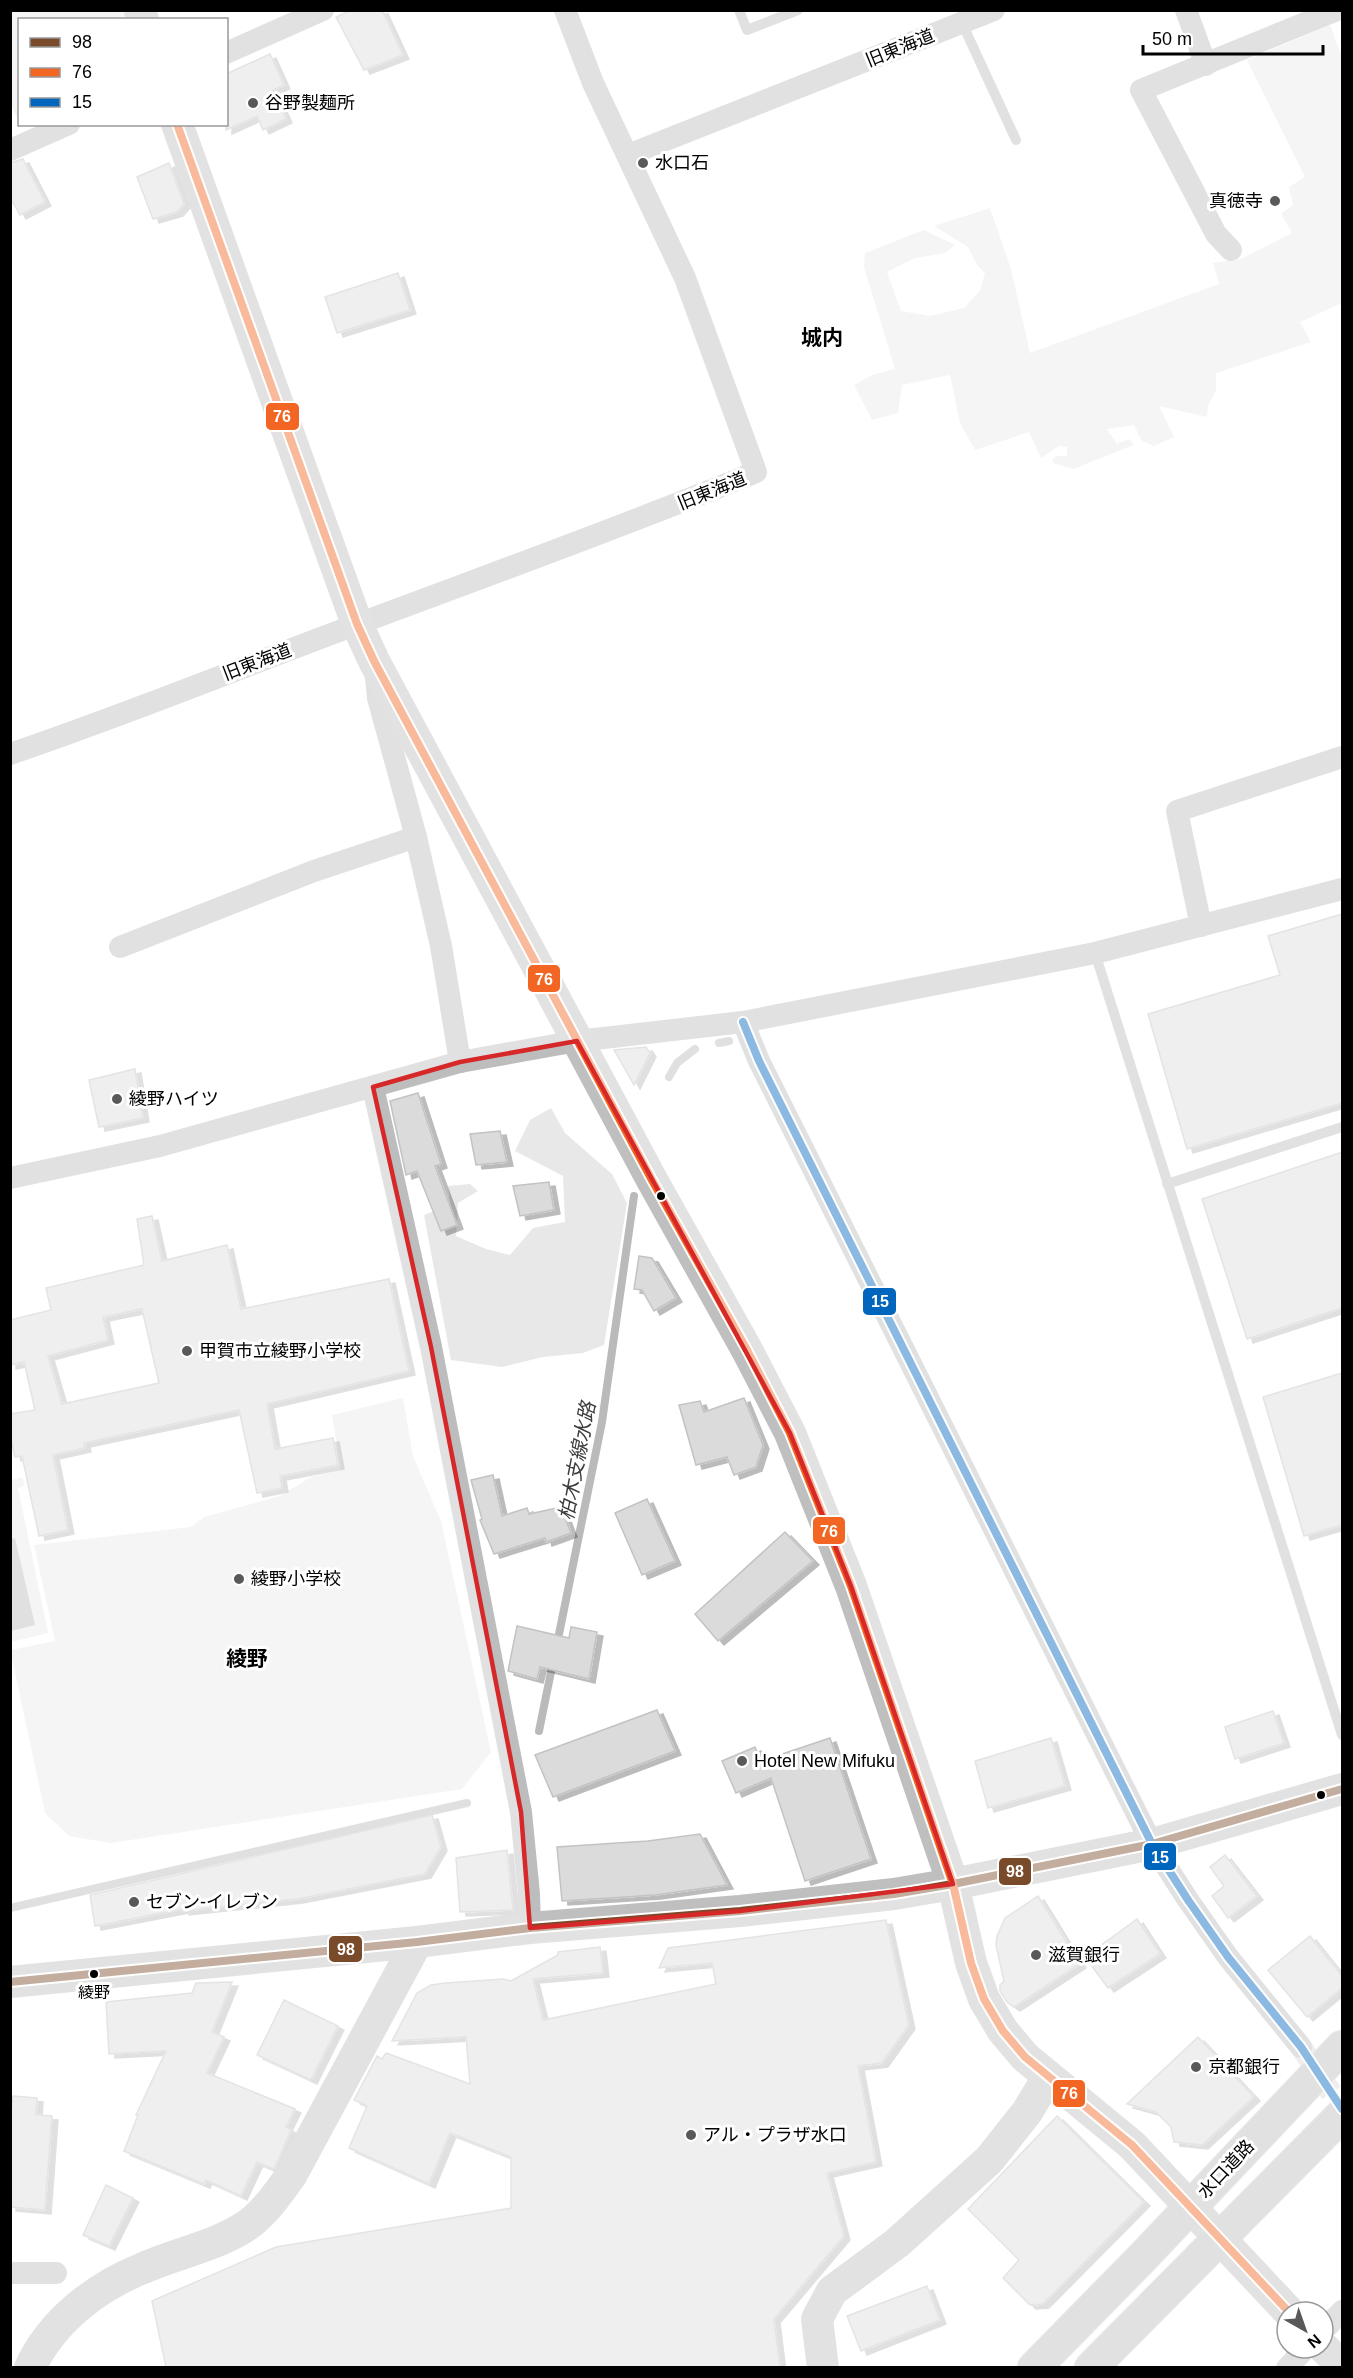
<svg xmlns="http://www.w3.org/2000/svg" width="1353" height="2378" font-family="Helvetica,'Noto Sans JP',sans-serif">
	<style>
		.green { fill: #e8e8e8 }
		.water { fill: #bababa }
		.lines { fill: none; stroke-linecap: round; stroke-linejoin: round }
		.stream { stroke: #bababa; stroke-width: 8 }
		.building { fill: #dbdbdb; stroke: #c3c3c3; stroke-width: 1.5; fill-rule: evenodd; filter: url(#shadow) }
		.street-tunnel { stroke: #d9d9d9; stroke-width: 22; stroke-dasharray: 22 11; stroke-linecap: butt }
		.highway-casing { stroke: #dbdbdb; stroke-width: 35 }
		.lane { stroke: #bdbdbd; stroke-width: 10 }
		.street { stroke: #bdbdbd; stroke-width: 22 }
		.secondary { stroke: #bfbfbf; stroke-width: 32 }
		.highway { stroke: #bdbdbd; stroke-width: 33 }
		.bus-1-casing { stroke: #fff; stroke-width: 12 }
		.bus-2-casing { stroke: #fff; stroke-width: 12 }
		.bus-3-casing { stroke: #fff; stroke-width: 12 }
		.bus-1 { stroke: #7a4b2a; stroke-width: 8 }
		.bus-2 { stroke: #f26522; stroke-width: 8 }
		.bus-3 { stroke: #0065bd; stroke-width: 8 }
		.marked { fill: none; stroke: #d62828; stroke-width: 4.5; stroke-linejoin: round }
		.poi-dot { fill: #595959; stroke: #fff; stroke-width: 2 }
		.bus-dot { fill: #000; stroke: #fff; stroke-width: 2 }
		.labels { text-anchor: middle; stroke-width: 6; stroke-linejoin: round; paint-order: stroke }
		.bus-label { font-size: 16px; fill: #000; stroke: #fff }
		.street-label { font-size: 18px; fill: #000; stroke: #fff }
		.poi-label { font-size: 18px; fill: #000; stroke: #fff; text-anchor: start }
		.water-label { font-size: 20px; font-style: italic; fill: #3d3d3d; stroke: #fff }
		.quarter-label { font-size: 21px; font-weight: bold; fill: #000; stroke: #fff }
		.line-badge { stroke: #fff; stroke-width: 2 }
		.badge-label { font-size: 16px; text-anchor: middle; font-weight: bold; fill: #fff }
	</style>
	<defs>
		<filter id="shadow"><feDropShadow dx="6" dy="4" stdDeviation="0" flood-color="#0004"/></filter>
	</defs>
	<rect width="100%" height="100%" fill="#fff"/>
	<!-- green -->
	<g class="green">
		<polygon points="10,11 124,11 127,19 20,20 19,121 11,106"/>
		<polygon points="1330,25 1342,57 1342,303 1300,322 1311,342 1216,373 1216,391 1208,405 1207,417 1159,406 1174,437 1154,446 1142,441 1134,425 1107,429 1117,444 1129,439 1134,445 1073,469 1053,463 1052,460 1056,456 1067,456 1067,447 1059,446 1041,458 1029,432 975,450 960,423 950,375 902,385 898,413 872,420 854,385 872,375 895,369 864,267 865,253 924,230 955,245 945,253 915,258 887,272 901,311 930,316 964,308 980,291 985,273 977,265 968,247 934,226 990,208 1011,269 1030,353 1219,284 1213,263 1241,259 1292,233 1281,214 1293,205 1289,187 1305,177 1247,60"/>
		<polygon points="551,1108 565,1133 612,1174 627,1203 604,1345 583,1353 543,1357 502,1367 451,1360 424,1215 450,1205 448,1186 470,1184 478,1191 458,1203 456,1236 486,1249 510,1255 533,1228 565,1222 563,1176 515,1151 530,1120"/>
		<polygon points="403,1398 413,1456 441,1521 491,1752 462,1789 111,1843 69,1836 45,1813 11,1654 11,1650 55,1641 34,1545 191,1527 204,1517 280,1496 311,1477 341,1470 332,1415"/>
		<polygon points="22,1478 25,1486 18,1488 48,1633 11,1642 10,1480"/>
	</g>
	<!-- water -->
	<polygon class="water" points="15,1538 35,1625 11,1631 11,1539"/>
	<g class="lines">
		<!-- stream -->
		<g class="stream">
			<polyline points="719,1043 729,1041"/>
			<polyline points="669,1077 677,1063 695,1049"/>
			<polyline points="557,1644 602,1422 634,1196"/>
			<polyline points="539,1731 553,1662"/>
			<polyline points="10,1908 467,1803"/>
		</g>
	</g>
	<!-- building -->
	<g class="building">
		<polygon points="351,10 382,10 403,55 364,70 336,17"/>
		<polygon points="270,54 284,85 273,90 286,119 263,130 257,116 226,130 226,74"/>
		<polygon points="23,159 45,202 20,215 10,197 10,163"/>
		<polygon points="169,163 184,204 177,212 153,219 137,177"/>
		<polygon points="398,273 410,310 337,333 325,297"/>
		<polygon points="1342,914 1342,1103 1187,1149 1148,1014 1280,975 1268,936"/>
		<polygon points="646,1047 650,1053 634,1085 614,1050"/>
		<polygon points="135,1069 143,1118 99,1127 89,1080"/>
		<polygon points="418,1093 441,1164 435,1166 457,1225 441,1231 417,1171 406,1175 390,1101"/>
		<polygon points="500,1131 507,1162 476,1165 470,1134"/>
		<polygon points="1342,1152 1342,1308 1247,1339 1202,1199"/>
		<polygon points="549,1182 554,1210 520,1216 513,1186"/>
		<path d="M 152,1216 L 162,1261 L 227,1245 L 241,1309 L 389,1279 L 409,1371 L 267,1404 L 275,1449 L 333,1438 L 338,1465 L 280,1476 L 282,1488 L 257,1493 L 239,1410 L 84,1443 L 85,1448 L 53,1455 L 68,1530 L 39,1536 L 22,1456 L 15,1457 L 10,1436 L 10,1414 L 35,1410 L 24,1362 L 10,1365 L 10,1320 L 51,1310 L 46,1288 L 144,1265 L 137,1219 ZM 142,1309 L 159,1383 L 62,1404 L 48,1356 L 108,1340 L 103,1317 Z"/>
		<polygon points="639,1256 652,1258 676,1298 654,1311 642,1290 634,1289"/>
		<polygon points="1342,1373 1342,1525 1304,1536 1263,1397"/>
		<polygon points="744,1398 763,1445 756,1467 734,1475 727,1457 696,1465 679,1405 700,1401 704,1412"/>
		<polygon points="493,1475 502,1516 527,1508 529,1514 561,1507 571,1533 546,1542 545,1538 494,1554 480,1520 482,1519 471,1480"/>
		<polygon points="647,1499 675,1561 642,1575 615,1513"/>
		<polygon points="785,1532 813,1561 718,1641 695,1614"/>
		<polygon points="517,1626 569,1638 571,1627 597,1632 589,1679 540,1667 537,1679 508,1671"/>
		<polygon points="657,1710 675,1751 553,1797 535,1755"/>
		<polygon points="1273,1711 1284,1743 1235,1759 1225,1727"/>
		<polygon points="830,1738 871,1859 805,1881 771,1778 736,1793 722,1761 755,1747 761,1761"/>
		<polygon points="1051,1738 1065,1786 988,1808 975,1761"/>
		<polygon points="432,1815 441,1847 425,1874 297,1899 183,1911 183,1909 95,1926 90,1895"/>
		<polygon points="700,1834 727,1885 655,1895 562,1901 557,1847 648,1841"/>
		<polygon points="507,1850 513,1910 460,1912 456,1858"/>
		<polygon points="1225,1855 1257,1896 1228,1918 1212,1896 1224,1886 1210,1867"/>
		<polygon points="1038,1896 1080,1964 1014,2007 1007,2002 1000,1991 1000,1985 1004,1981 996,1945 997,1936 1005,1918"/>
		<polygon points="1137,1919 1160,1954 1108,1988 1085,1957"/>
		<polygon points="886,1920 909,2025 882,2063 858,2066 876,2162 827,2173 844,2236 774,2319 780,2367 166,2367 152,2301 276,2247 511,2208 511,2157 450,2133 429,2184 349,2148 367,2106 354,2100 377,2056 382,2059 386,2053 470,2084 466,2037 392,2041 417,1993 431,1985 446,1983 503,1979 511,1981 558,1955 558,1952 600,1947 603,1973 533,1979 543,2020 716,1984 712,1963 659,1968 668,1948"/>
		<polygon points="1310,1936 1342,1976 1342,1988 1307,2017 1268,1970"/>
		<polygon points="232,1982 212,2032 224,2037 207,2073 295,2109 286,2127 291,2130 275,2167 273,2169 257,2162 241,2196 206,2180 204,2184 124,2151 138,2115 136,2115 166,2051 109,2054 106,2002 192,1993 196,1983"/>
		<polygon points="284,2000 338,2026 311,2080 257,2055"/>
		<polygon points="1198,2037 1254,2097 1202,2145 1174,2142 1171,2127 1156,2112 1127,2104"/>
		<polygon points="13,2096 37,2098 36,2115 52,2116 45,2210 10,2207 10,2120"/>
		<polygon points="1057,2116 1144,2202 1043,2304 1030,2305 1003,2278 1019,2260 968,2209"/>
		<polygon points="106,2185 133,2198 109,2246 83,2235"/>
		<polygon points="927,2286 940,2320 861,2351 847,2316"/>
	</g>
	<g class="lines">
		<!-- street-tunnel -->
		<polyline class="street-tunnel" points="1301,2047 1342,2109"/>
		<defs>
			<g id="highway">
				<polyline points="1034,2368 1142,2258 1342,2047"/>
				<polyline points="1091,2368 1342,2115"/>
			</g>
		</defs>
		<!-- highway casing -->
		<use href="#highway" class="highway-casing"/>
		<!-- lane -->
		<g class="lane">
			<polyline points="739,10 747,30 798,10"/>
			<polyline points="962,23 1016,140"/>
			<polyline points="1095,953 1342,1735"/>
			<polyline points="1167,1184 1342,1127"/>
		</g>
		<!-- street -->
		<g class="street">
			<polyline points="1186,10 1206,65"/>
			<polyline points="226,53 323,10"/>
			<polyline points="10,150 69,124"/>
			<polyline points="628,155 994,10"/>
			<polyline points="1231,250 1216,234 1141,90 1337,10"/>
			<polyline points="376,677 378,698 416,837 441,946 460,1062"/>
			<path d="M 10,754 C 128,714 242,667 358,624 C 491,574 625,526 756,472 L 685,278 L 593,83 L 565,10"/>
			<polyline points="1201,926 1177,811 1342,757"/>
			<polyline points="120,947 314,871 416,837"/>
			<polyline points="743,1022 759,1061 1152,1844 1188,1900 1228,1957 1301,2047"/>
			<polyline points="373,1087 431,1347 521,1812 529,1894 530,1928"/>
			<polyline points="10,1178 160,1146 460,1062 577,1041 743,1022 1095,953 1342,889"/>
			<polyline points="10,2273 56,2273"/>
			<polyline points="1323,2331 1342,2311"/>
			<polyline points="1287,2368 1306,2348"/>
		</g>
		<!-- secondary -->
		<g class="secondary">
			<polyline points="140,10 143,20"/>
			<polyline points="177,124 357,624 374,661 652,1180 747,1350 790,1433 851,1586 953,1884 971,1963 984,1999 1003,2031 1025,2057 1132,2145 1289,2312"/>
			<polyline points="10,1982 417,1942 530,1928 740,1911 894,1894 953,1884 1152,1844 1342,1789"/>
			<polyline points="1323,2347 1342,2366"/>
			<path d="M 30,2368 C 51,2322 96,2287 141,2269 C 174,2254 212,2247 243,2228 C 264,2215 278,2193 292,2174 L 417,1942"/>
			<polyline points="823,2368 817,2319 832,2291 897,2243 989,2160 1027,2112 1048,2077"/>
		</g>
		<!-- highway -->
		<use href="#highway" class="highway"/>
		<defs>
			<polyline id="bus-1" points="10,1982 417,1942 530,1928 740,1911 894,1894 953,1884 1152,1844 1342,1789"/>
			<polyline id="bus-2" points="177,124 357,624 374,661 652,1180 747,1350 790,1433 851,1586 953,1884 971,1963 984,1999 1003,2031 1025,2057 1132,2145 1289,2312"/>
			<polyline id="bus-3" points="743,1022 759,1061 1152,1844 1188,1900 1228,1957 1301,2047 1342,2109"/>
		</defs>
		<!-- bus-1 casing -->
		<use href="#bus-1" class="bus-1-casing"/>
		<!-- bus-2 casing -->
		<use href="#bus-2" class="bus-2-casing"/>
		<!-- bus-3 casing -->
		<use href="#bus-3" class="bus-3-casing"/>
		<!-- bus-1 -->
		<use href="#bus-1" class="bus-1"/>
		<!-- bus-2 -->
		<use href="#bus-2" class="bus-2"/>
		<!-- bus-3 -->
		<use href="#bus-3" class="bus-3"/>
	</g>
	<!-- marked area -->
	<path d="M0 0H1353V2378H0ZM 577,1041 L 790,1433 L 851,1586 L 953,1884 L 740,1911 L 530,1928 L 521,1812 L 431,1347 L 373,1087 L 460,1062 Z" fill="#fff" fill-opacity=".55" fill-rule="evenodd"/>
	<path class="marked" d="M 577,1041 L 790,1433 L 851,1586 L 953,1884 L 740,1911 L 530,1928 L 521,1812 L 431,1347 L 373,1087 L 460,1062 Z"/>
	<!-- markers -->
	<g class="poi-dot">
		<circle cx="253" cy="103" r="6"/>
		<circle cx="643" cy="163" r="6"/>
		<circle cx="1275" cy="201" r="6"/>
		<circle cx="117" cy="1099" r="6"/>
		<circle cx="187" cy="1351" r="6"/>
		<circle cx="239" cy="1579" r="6"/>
		<circle cx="742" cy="1761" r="6"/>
		<circle cx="134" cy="1902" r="6"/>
		<circle cx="1036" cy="1955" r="6"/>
		<circle cx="1196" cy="2067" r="6"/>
		<circle cx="691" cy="2135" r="6"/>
	</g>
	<g class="bus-dot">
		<circle cx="661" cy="1196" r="5"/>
		<circle cx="1321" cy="1795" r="5"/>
		<circle cx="94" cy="1974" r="5"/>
	</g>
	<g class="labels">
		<!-- bus labels -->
		<g class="bus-label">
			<text x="94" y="1998">綾野</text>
		</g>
		<!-- street labels -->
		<g class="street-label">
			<text transform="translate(900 48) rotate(-22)" y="6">旧東海道</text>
			<text transform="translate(712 491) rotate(-22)" y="6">旧東海道</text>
			<text transform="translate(257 662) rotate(-21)" y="6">旧東海道</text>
			<text transform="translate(1226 2169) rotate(-47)" y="6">水口道路</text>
		</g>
		<!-- poi labels -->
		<g class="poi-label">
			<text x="265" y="109">谷野製麺所</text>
			<text x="655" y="169">水口石</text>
			<text x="1263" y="207" text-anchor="end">真徳寺</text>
			<text x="129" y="1105">綾野ハイツ</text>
			<text x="199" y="1357">甲賀市立綾野小学校</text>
			<text x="251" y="1585">綾野小学校</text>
			<text x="754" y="1767">Hotel New Mifuku</text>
			<text x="146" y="1908">セブン-イレブン</text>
			<text x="1048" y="1961">滋賀銀行</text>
			<text x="1208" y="2073">京都銀行</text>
			<text x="703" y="2141">アル・プラザ水口</text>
		</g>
		<!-- water labels -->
		<g class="water-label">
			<text transform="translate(577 1461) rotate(-79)" y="7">柏木支線水路</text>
		</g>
		<!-- quarter labels -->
		<g class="quarter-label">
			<text x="822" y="345">城内</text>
			<text x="247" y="1666">綾野</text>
		</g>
	</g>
	<g class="line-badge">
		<rect x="265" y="402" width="35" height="29" rx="6" fill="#f26522"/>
		<rect x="527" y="964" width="34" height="29" rx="6" fill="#f26522"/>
		<rect x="862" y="1287" width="35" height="29" rx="6" fill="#0065bd"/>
		<rect x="812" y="1516" width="34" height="29" rx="6" fill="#f26522"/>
		<rect x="1143" y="1842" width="34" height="29" rx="6" fill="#0065bd"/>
		<rect x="998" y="1857" width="34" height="29" rx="6" fill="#7a4b2a"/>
		<rect x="328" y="1935" width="35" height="28" rx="6" fill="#7a4b2a"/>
		<rect x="1052" y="2079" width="34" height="29" rx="6" fill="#f26522"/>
	</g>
	<g class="badge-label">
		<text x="282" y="422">76</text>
		<text x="544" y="985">76</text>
		<text x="880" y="1307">15</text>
		<text x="829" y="1537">76</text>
		<text x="1160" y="1863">15</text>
		<text x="1015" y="1877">98</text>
		<text x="346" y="1955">98</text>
		<text x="1069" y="2099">76</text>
	</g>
	<!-- border -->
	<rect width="1353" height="2378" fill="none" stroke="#000000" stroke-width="24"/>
	<!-- legend -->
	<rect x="18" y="18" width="210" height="108" fill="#ffffff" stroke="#999999" stroke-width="1.5"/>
	<rect x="30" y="38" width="30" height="9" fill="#7a4b2a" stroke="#999999" stroke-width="1.5"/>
	<text x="72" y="48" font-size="18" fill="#000000">98</text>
	<rect x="30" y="68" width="30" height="9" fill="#f26522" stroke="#999999" stroke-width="1.5"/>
	<text x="72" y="78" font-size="18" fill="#000000">76</text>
	<rect x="30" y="98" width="30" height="9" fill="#0065bd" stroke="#999999" stroke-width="1.5"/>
	<text x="72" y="108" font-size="18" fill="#000000">15</text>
	<!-- north arrow -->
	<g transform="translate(1305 2330) rotate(140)"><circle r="28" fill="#ffffff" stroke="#999999" stroke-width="1.5"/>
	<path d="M0-4.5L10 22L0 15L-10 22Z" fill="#595959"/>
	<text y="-9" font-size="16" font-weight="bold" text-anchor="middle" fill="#000000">N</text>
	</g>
	<!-- scale -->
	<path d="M1143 45v9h180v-9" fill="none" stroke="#000000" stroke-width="3"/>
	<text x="1152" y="45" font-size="18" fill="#000000" stroke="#ffffff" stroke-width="4.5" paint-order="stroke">50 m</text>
</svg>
